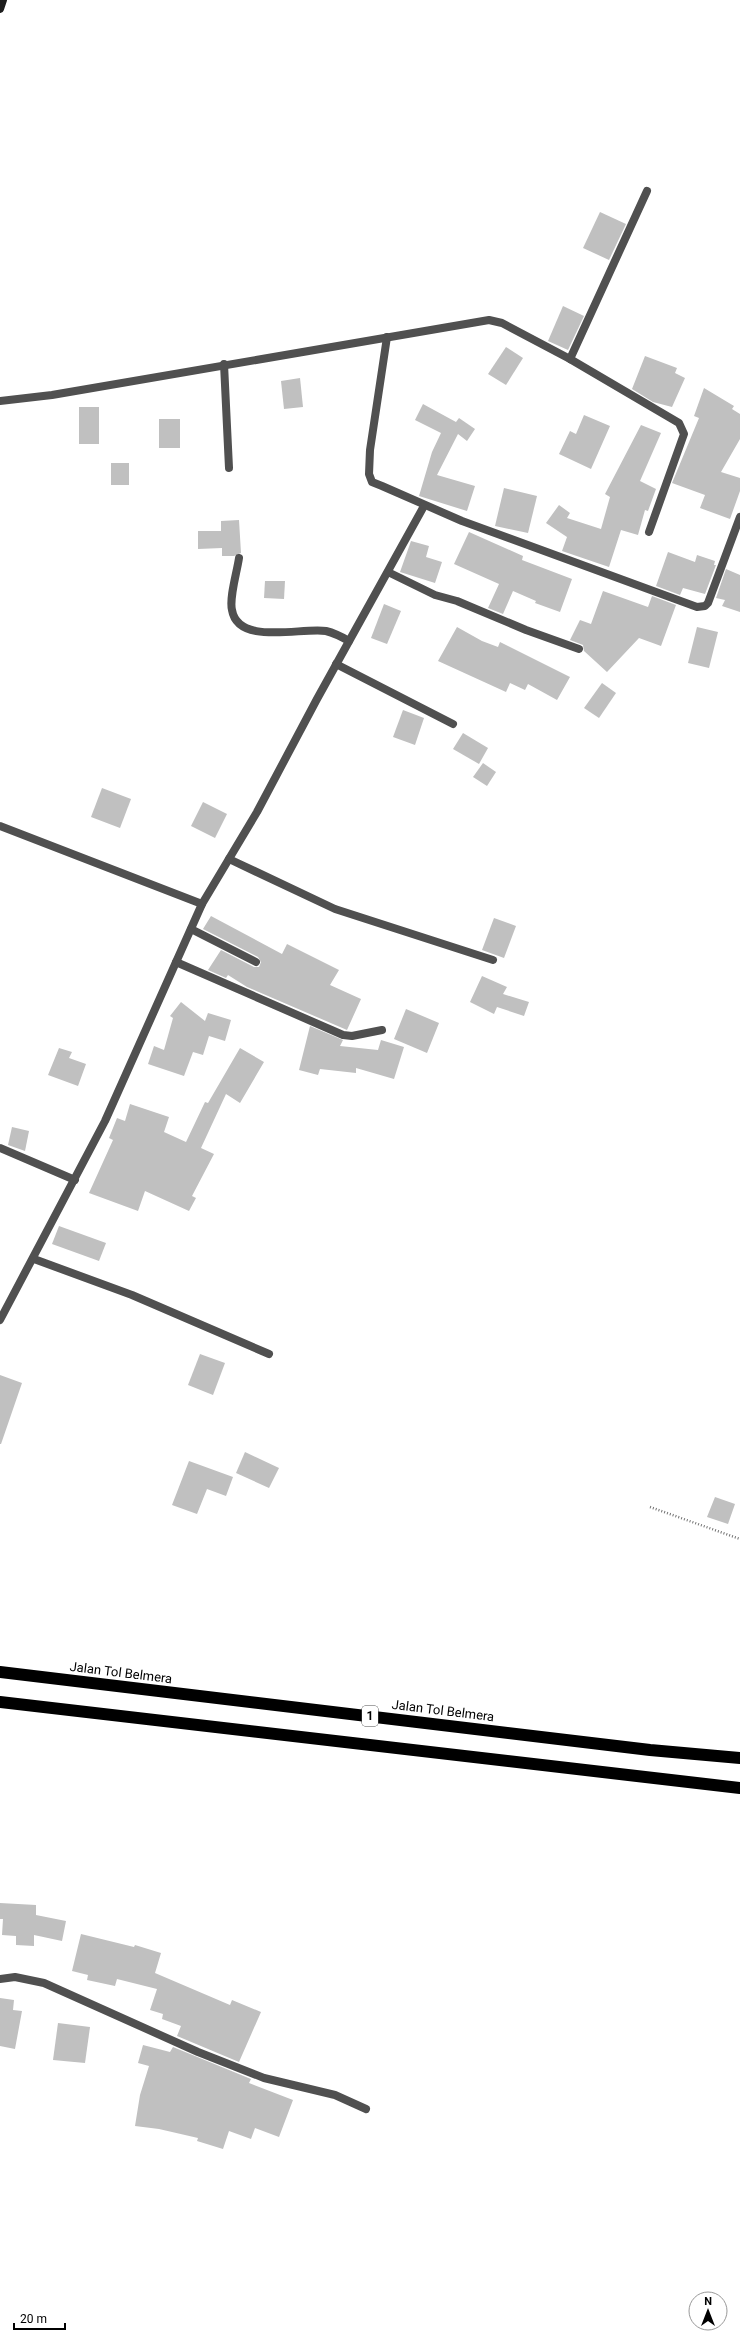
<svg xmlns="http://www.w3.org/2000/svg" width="740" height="2343" font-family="Roboto,sans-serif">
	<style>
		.building { fill: #c0c0c0 }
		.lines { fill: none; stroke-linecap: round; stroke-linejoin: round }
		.path { stroke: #727272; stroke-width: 2.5; stroke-dasharray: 1 2; stroke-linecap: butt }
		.lane { stroke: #505050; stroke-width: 8 }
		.street { stroke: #505050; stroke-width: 8 }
		.secondary { stroke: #1d1d1d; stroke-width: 8 }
		.highway { stroke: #000; stroke-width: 12 }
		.labels { text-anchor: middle; stroke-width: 3; stroke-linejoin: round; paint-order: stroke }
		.shield { fill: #fff; stroke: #4c4c4c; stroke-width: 1 }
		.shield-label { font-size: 12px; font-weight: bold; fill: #000 }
		.street-label { font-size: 13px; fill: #000; stroke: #fff }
	</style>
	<rect width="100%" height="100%" fill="#fff"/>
	<!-- building -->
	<g class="building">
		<polygon points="600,212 626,224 609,260 583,248"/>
		<polygon points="563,306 584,316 568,350 548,341"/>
		<polygon points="506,347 523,358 506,385 488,374"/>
		<polygon points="645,356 677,368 675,373 685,378 672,407 653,402 632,389"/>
		<polygon points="300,378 303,407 284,409 281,381"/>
		<polygon points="704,388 734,406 732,409 740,414 740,439 721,472 740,478 740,491 730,519 700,508 705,495 672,483 699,418 694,416"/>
		<polygon points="423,404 456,422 459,418 475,429 467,441 458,434 437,475 475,486 467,511 419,496 432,452 441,433 415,420"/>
		<rect x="79" y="407" width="20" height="37"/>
		<polygon points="584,415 610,426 591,469 559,454 570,431 576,434"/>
		<rect x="159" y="419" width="21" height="29"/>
		<polygon points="641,425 661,433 640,481 656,489 648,511 645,510 638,535 621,530 609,567 562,551 567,537 546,523 559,505 570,513 567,518 601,529 610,497 605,494"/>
		<rect x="111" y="463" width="18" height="22"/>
		<polygon points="504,488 537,496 528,533 495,526"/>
		<polygon points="239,520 241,553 234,556 222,556 222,548 198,549 198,531 221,531 221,521"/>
		<polygon points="469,532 523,556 522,560 572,579 560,612 535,603 536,601 513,591 503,614 488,608 499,584 454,564"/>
		<polygon points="411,541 429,546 426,557 442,562 435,583 400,572"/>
		<polygon points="668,552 695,562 697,555 715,561 714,565 716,565 705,594 683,588 680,595 656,586"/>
		<polygon points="726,569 740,575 740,612 722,606 725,600 716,598"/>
		<polygon points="265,581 285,581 284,599 264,598"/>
		<polygon points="603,591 648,607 652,596 676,605 661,646 639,638 607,672 584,651 583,645 570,640 580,620 591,624"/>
		<polygon points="384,604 401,611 387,644 371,638"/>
		<polygon points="457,627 482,641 498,647 500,642 570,677 557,700 528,684 525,690 510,683 506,692 438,661"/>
		<polygon points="697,627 718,632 709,668 688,663"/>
		<polygon points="602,683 616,693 599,718 584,708"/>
		<polygon points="403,710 424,718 415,745 393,737"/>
		<polygon points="463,733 488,748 479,764 453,749"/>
		<polygon points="483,763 496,772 487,786 473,777"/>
		<polygon points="102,788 131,799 120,828 91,817"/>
		<polygon points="203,802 227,814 215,838 191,826"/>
		<polygon points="211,916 282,954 287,944 339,970 330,985 361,999 347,1030 247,987 228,975 226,978 208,970 221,950 254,967 259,967 261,962 258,957 203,929"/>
		<polygon points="494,918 516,926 504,958 482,950"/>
		<polygon points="482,976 507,987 503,994 529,1002 524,1016 497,1007 494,1014 470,1002"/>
		<polygon points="181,1002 205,1021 208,1013 231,1020 225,1041 209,1036 203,1055 193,1052 184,1076 148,1064 154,1046 164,1050 173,1018 170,1016"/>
		<polygon points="406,1009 439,1023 427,1053 394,1039"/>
		<polygon points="310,1026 343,1040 340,1046 378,1050 381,1040 404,1047 394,1079 356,1068 356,1073 320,1069 318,1075 299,1070"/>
		<polygon points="59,1048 72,1052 69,1058 86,1064 78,1086 48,1075"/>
		<polygon points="240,1048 264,1062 240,1103 226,1094 201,1148 214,1154 192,1196 196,1198 189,1211 145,1191 138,1211 89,1193 113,1140 109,1138 117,1118 125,1121 130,1104 169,1117 164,1132 186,1142 205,1102 208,1103"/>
		<polygon points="12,1127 29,1131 25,1151 8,1145"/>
		<polygon points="59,1226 106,1243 99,1261 52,1244"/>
		<polygon points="200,1354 225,1363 213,1395 188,1385"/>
		<polygon points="0,1375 22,1383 1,1444 0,1444"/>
		<polygon points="245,1452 279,1468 269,1488 236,1473"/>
		<polygon points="189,1461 233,1477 226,1496 207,1489 197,1514 172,1505"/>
		<polygon points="715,1497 735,1504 728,1524 707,1517"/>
		<polygon points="0,1903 36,1905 36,1915 66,1921 62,1941 34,1935 34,1946 16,1945 16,1936 2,1935 3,1919 0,1919"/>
		<polygon points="81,1934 134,1947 135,1945 161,1953 155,1973 230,2005 232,2000 261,2012 239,2062 177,2036 181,2026 162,2019 163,2014 150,2010 157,1989 117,1979 115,1986 87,1980 88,1975 72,1971"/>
		<polygon points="0,1998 14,2000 13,2010 22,2011 15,2049 0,2046"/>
		<polygon points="58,2023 90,2027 85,2063 53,2060"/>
		<polygon points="143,2045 170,2052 173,2047 251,2079 249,2083 293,2100 279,2137 255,2128 251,2139 229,2131 223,2149 197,2141 198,2138 159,2129 135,2126 140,2095 149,2066 138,2063"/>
	</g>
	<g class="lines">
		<!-- path -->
		<polyline class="path" points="650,1507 740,1539"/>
		<!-- lane -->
		<g class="lane">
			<polyline points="224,364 229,468"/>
			<path d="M 239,558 C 237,572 229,598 232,610 C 238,646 302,627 326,631 C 334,633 342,637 349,641"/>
			<polyline points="336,664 453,724"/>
			<polyline points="229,859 335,909 493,960"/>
			<polyline points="191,929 256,962"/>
			<polyline points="34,1259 132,1295 269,1354"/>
		</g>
		<!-- street -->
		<g class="street">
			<polyline points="387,337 370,450 369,474 372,482 382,486 462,521 697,607 705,606 708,603 740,517"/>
			<polyline points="570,359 647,191"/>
			<polyline points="0,401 52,395 489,320 502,323 570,359 679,423 684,434 649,532"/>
			<polyline points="388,572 435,595 457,601 526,630 579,649"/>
			<polyline points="0,826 202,904"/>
			<polyline points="176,962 343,1035 352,1036 382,1030"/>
			<polyline points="0,1148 75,1180"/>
			<polyline points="0,1320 105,1121 202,904 257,812 317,699 424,506"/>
			<polyline points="0,1979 15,1977 44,1983 198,2052 264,2078 335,2095 366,2109"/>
		</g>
		<!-- secondary -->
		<polyline class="secondary" points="0,9 3,0"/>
		<!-- highway -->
		<g class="highway">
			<polyline points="0,1672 650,1750 740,1758"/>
			<polyline points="0,1702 740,1788"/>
		</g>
	</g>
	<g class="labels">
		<!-- shield labels -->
		<rect class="shield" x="362" y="1706" width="16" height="20" rx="3"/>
		<g class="shield-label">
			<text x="370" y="1720">1</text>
		</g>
		<!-- street labels -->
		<g class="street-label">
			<text transform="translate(121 1672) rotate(7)" y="5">Jalan Tol Belmera</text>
			<text transform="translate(443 1710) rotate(7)" y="5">Jalan Tol Belmera</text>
		</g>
	</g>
	<!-- north arrow -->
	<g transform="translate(708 2311)"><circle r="19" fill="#ffffff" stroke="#999999"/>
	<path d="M0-3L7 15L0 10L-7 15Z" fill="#000000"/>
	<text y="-6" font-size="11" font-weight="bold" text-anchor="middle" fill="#000000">N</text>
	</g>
	<!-- scale -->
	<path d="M14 2323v6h51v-6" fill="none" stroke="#000000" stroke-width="2"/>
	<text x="20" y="2323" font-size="12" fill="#000000" stroke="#ffffff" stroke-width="3" paint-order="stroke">20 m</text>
</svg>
